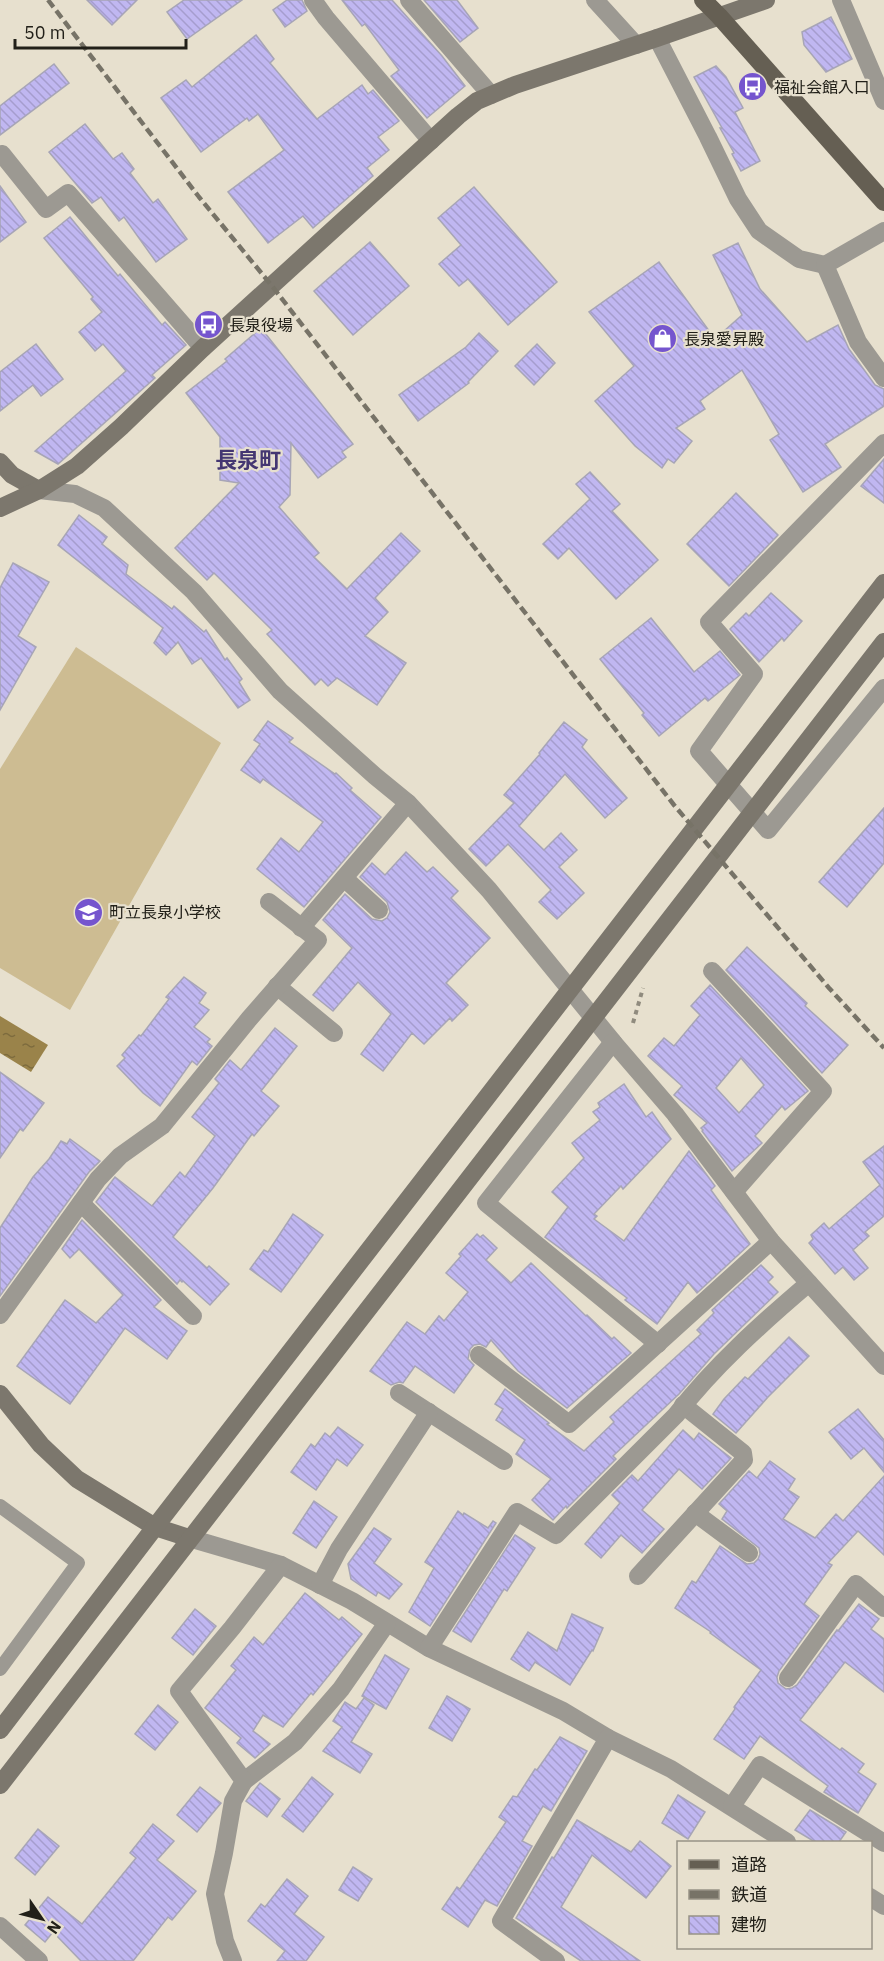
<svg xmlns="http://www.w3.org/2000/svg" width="884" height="1961" font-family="'IBM Plex Sans','Noto Sans JP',sans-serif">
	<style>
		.pitch { fill: #cdbc92 }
		.water { fill: url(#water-ripples) }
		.building { fill: url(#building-back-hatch); stroke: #a7a5b6; stroke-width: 1.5; fill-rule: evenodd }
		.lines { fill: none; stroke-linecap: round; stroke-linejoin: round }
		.path { stroke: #908b7e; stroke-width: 4; stroke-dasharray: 4.5 4.5; stroke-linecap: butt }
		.lane { stroke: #9c9992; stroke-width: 14 }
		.street { stroke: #9c9992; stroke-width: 18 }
		.secondary { stroke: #7c776d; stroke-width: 18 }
		.primary { stroke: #655f53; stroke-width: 18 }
		.rail { stroke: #777367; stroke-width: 4.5; stroke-dasharray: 9 4.5; stroke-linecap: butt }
		.labels { text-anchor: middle; stroke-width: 4.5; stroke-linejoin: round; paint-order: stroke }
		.poi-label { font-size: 16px; fill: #222019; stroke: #e7e0ce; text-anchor: start }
		.district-label { font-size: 22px; font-weight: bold; fill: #443672; stroke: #e7e0ce }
	</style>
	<defs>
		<pattern id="water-ripples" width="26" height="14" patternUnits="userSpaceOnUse" patternTransform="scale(1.5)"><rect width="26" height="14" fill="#9a834a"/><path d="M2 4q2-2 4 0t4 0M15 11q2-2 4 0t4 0" fill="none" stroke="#7d6b3d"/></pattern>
		<pattern id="building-back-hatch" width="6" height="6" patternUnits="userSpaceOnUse" patternTransform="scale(1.5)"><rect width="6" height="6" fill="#c0b7f1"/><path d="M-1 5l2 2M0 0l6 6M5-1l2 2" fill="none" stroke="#a59dce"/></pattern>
	</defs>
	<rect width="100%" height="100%" fill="#e7e0ce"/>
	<!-- pitch -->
	<polygon class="pitch" points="76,647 221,743 70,1010 0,968 0,769"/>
	<!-- water -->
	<polygon class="water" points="0,1016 48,1045 31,1072 0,1053"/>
	<!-- building -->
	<g class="building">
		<polygon points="87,0 137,0 112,25"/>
		<polygon points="184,0 242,0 187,39 167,12"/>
		<polygon points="287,0 302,0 307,11 285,27 273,10"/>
		<polygon points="342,0 392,0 442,56 465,86 427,118 391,76 399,70 365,24 362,26"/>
		<polygon points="424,0 457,0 478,28 460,42"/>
		<polygon points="831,17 852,59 826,72 804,45 802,32"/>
		<polygon points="256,35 274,59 270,63 317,119 362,85 368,94 373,90 399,121 378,137 389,150 367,168 373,176 313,228 303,216 268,243 228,192 284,150 258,114 249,121 247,118 201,152 161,98 186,80 192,87"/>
		<polygon points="54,64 69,83 0,135 0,106"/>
		<polygon points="716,66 726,77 743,108 735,112 760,161 741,171 732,154 734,153 720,128 722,128 694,77"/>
		<polygon points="85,124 113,159 122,153 134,169 130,173 153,203 158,199 187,239 156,262 124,217 119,221 101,197 92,203 49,152"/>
		<polygon points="0,186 26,222 0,242"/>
		<polygon points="474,187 557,282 508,325 468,279 459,286 439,264 461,245 438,218"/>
		<polygon points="70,217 118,276 120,274 162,325 165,322 186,345 152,375 155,378 58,464 35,451 126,371 103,344 95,351 79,332 102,312 91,299 93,297 44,238"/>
		<polygon points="370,242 409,286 353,335 314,291"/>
		<polygon points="738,243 760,289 807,342 838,325 849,349 875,385 884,389 884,406 825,444 841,467 803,492 770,440 779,434 742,370 700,401 705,409 676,428 692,441 674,463 668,459 662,468 635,446 595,401 634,366 589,312 659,262 715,339 742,315 713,255"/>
		<polygon points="261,328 353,444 342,452 346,457 318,478 291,443 290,495 279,507 319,553 314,557 347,589 401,533 420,551 375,598 388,612 365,636 406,663 377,705 337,678 328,686 321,679 315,685 267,634 272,630 214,573 207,580 175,548 239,483 220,480 220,437 186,393 227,361 225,359"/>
		<polygon points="479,333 498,351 468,382 469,383 418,421 399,395 466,347"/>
		<polygon points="36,344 63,379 41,396 33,385 0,411 0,372"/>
		<polygon points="537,344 555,363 534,385 515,366"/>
		<polygon points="884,459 884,503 861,486"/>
		<polygon points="590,472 620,504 612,511 658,560 616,599 569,548 558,559 543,544 590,499 576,484"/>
		<polygon points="736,493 778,535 729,586 687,544"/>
		<polygon points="79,515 107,537 102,544 128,565 126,574 172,609 174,606 204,632 206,630 225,660 227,658 242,679 239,682 250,700 238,708 201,658 192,664 178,642 166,655 154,643 163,628 58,545"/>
		<polygon points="13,563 49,582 18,636 36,647 0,710 0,588"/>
		<polygon points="771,593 802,621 784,641 782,638 759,662 730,629 746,613 749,616"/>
		<polygon points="651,618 694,672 720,651 740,675 708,701 705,698 659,736 642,715 644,713 600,659"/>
		<polygon points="268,721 293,738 289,742 335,774 336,773 352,788 350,790 381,817 304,907 257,869 281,838 299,852 323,822 263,779 260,783 241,770 260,744 254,740"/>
		<polygon points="564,722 587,740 582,747 627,798 605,818 565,774 519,826 544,850 561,833 577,850 559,867 584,893 557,919 539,902 551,890 508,844 486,866 469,849 514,803 504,795 540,754 539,753"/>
		<polygon points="884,808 884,863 847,907 819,882"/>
		<polygon points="406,852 427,872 433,867 458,891 451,898 490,938 446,983 468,1005 452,1021 450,1018 424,1044 412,1033 383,1071 361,1054 391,1014 358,982 333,1011 313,995 352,948 323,920 345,894 372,919 382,921 387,918 390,912 387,902 360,877 372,863 385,875"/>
		<polygon points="747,947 807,1003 805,1006 848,1045 822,1073 726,970"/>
		<polygon points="184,977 206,993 199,1003 209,1010 194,1027 210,1039 207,1042 212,1046 197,1065 192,1061 160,1106 143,1093 117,1066 125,1058 122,1055 139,1035 141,1036 169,999 166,997"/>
		<path d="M 710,985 L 808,1091 L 785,1110 L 782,1106 L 755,1136 L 762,1143 L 732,1171 L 702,1131 L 703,1130 L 701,1128 L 707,1123 L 674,1095 L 682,1086 L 648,1056 L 664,1038 L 674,1046 L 700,1015 L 691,1006 ZM 741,1058 L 764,1085 L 739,1113 L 716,1088 Z"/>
		<polygon points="275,1028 297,1046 261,1091 279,1106 254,1136 252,1134 213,1188 173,1237 207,1268 209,1266 229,1284 210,1305 183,1281 182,1282 180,1280 177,1284 96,1202 115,1177 152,1206 180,1172 185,1177 215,1136 192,1117 219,1083 215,1079 230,1060 241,1070"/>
		<polygon points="0,1072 44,1103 23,1131 20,1129 0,1158"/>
		<polygon points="624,1084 646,1117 652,1112 671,1139 623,1189 621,1186 594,1214 597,1216 594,1219 624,1241 689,1151 715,1186 711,1190 750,1244 697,1293 688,1282 657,1324 625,1300 627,1298 545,1237 568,1207 552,1192 584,1158 572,1143 600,1120 593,1112 600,1107 598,1103"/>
		<polygon points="70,1139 100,1161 89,1172 0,1296 0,1228 33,1177 49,1159 61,1141 67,1144"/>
		<polygon points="884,1146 884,1216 865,1232 869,1236 853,1250 868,1268 854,1280 843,1267 835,1274 809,1243 813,1239 811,1235 824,1223 829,1229 880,1185 863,1162"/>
		<polygon points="293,1214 323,1235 281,1292 250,1269 264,1250 268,1252"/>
		<polygon points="82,1220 161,1300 154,1307 187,1331 167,1359 125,1328 70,1404 17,1366 65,1300 96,1323 123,1295 79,1249 70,1258 62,1249"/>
		<polygon points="477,1234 480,1237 483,1235 497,1248 486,1260 511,1283 531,1263 586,1316 587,1315 612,1339 614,1337 631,1353 567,1408 518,1371 491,1340 486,1347 480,1344 474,1345 470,1349 468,1359 474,1365 454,1393 415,1366 403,1383 399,1382 391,1385 370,1371 407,1322 425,1334 439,1316 444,1321 468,1292 446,1273 461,1256 459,1254"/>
		<polygon points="761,1265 773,1277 768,1282 778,1292 714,1354 679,1394 613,1456 616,1459 567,1508 566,1506 553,1520 532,1500 551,1479 516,1454 525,1440 496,1420 503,1409 495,1404 505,1389 549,1423 547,1424 584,1451 614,1422 610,1417 701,1334 697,1330 714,1313 712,1310"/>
		<polygon points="789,1337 809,1356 768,1397 736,1433 713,1414 724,1399 745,1377 748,1379"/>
		<polygon points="858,1409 884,1440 884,1472 864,1448 851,1459 829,1432"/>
		<polygon points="338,1427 363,1445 347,1466 337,1459 316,1490 291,1472 311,1444 315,1447 325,1433 330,1437"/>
		<polygon points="683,1430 694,1440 699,1433 731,1458 702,1489 679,1469 642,1510 664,1529 642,1553 621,1535 601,1558 585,1544 620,1503 612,1495 632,1475 638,1481"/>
		<polygon points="770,1461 795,1479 788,1490 799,1497 783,1519 815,1538 836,1514 843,1521 884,1476 884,1555 858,1531 828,1563 832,1565 804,1604 819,1616 779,1671 777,1677 778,1683 786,1689 792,1688 797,1685 837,1630 838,1631 859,1604 879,1619 871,1629 884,1639 884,1692 845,1662 800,1720 840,1750 842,1748 864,1764 858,1772 876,1784 858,1813 824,1792 828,1786 760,1736 744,1759 714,1739 735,1709 734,1707 761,1670 710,1633 711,1632 675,1608 692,1581 696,1583 720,1546 747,1564 754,1563 758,1559 760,1554 759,1548 722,1519 727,1511 719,1504 749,1471 757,1478"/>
		<polygon points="314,1501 337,1517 316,1548 293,1533"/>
		<polygon points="458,1511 463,1515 464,1513 488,1528 493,1521 496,1523 430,1626 409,1612 434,1568 425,1562"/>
		<polygon points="374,1528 391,1539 374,1563 402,1584 389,1599 378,1592 376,1596 351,1579 348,1564"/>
		<polygon points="515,1535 535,1548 507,1591 504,1589 471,1642 453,1631"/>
		<polygon points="305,1593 339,1620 342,1617 362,1634 313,1695 311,1693 283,1727 263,1715 253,1731 270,1744 255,1758 237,1743 241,1738 205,1708 236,1670 231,1666 254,1637 263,1645"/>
		<polygon points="195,1609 216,1626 193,1655 172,1638"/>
		<polygon points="572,1614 603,1628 593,1651 592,1650 570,1685 535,1662 529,1671 511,1659 528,1632 557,1651"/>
		<polygon points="385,1655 409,1669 386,1709 362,1696"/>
		<polygon points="447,1696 470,1709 452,1741 429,1728"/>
		<polygon points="364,1698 374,1705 351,1742 372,1754 360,1773 323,1751 342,1727 333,1721 345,1702 356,1709"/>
		<polygon points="158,1705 178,1722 155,1750 135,1734"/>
		<polygon points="560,1737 587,1751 551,1811 543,1806 522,1841 532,1846 497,1906 485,1900 468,1927 442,1909 457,1887 460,1889 506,1822 499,1817 513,1796 517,1797 535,1769 537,1770"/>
		<polygon points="312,1777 333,1794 303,1832 282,1816"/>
		<polygon points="260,1783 280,1799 267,1817 246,1801"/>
		<polygon points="200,1787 221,1803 197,1832 177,1815"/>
		<polygon points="678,1795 705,1812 688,1839 662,1823"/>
		<polygon points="810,1810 846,1832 839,1842 815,1842 795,1830"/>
		<polygon points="577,1820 631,1852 640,1841 671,1866 646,1898 592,1855 561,1907 640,1961 581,1961 516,1918 552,1857 554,1858"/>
		<polygon points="153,1824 174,1841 157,1860 196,1891 172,1920 168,1917 133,1961 81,1961 53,1932 45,1942 25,1925 48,1897 82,1924 136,1858 130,1853"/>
		<polygon points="38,1829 59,1846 35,1875 15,1858"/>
		<polygon points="353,1867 372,1879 358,1901 339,1890"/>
		<polygon points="287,1879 308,1896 294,1914 324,1937 306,1961 277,1961 285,1951 248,1921 261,1904 265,1907"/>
	</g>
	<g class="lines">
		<!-- path -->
		<polyline class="path" points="633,1023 643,988"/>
		<!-- lane -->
		<polyline class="lane" points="0,1506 78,1563 0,1669"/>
		<!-- street -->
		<g class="street">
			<polyline points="313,0 326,18 431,141"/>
			<polyline points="409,0 491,95"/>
			<polyline points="595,0 636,45"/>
			<polyline points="841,0 884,101"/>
			<polyline points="657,38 708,137 738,199 759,231 799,259 825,265"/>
			<polyline points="2,154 46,209 68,193 203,348"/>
			<polyline points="884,231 825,265 858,342 884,378"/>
			<polyline points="884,443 709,622 754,674 699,751 768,830 884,688"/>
			<polyline points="39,490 75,494 104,508 194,592 280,691 375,776 408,803 489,890 613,1042 675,1114 771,1241 884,1366"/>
			<polyline points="344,878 379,910"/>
			<polyline points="301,928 408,803"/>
			<polyline points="712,971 823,1091 734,1192"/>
			<polyline points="277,986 334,1033"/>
			<polyline points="613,1042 486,1203 658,1344"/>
			<polyline points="81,1203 193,1316"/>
			<polyline points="0,1315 98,1179 120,1156 162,1126 249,1019 318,940 269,902"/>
			<polyline points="479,1355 569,1424 771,1241"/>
			<polyline points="399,1393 504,1461"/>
			<polyline points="695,1513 749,1553"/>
			<polyline points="189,1538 281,1565 352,1601 429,1648 563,1711 608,1738 671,1769 787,1842"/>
			<polyline points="638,1576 744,1460 743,1453 683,1405"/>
			<polyline points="320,1585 339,1549 429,1412"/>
			<path d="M 429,1648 L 517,1512 L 556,1535 L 676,1415 C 714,1366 762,1323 809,1283"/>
			<polyline points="788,1678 856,1584 884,1608"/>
			<polyline points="244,1781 295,1742 341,1689 387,1623"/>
			<polyline points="732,1806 760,1765 884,1843"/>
			<polyline points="870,1897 884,1906"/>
			<polyline points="0,1926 39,1961"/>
			<polyline points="233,1961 225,1941 215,1894 224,1853 233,1801 244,1781 179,1691 232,1628 281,1565"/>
			<polyline points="556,1961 501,1921 608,1738"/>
		</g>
		<!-- secondary -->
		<g class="secondary">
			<polyline points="0,462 12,475 39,490"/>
			<polyline points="0,508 39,490 77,466 121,427 203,348 458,116 477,101 515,85 657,38 766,0"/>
			<polyline points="0,1394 41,1445 77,1479 155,1527 189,1538"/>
			<polyline points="0,1730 155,1527 884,583"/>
			<polyline points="0,1785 884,642"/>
		</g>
		<!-- primary -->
		<polyline class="primary" points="703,0 719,16 884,202"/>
		<!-- rail -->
		<polyline class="rail" points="48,0 199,197 272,286 674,805 829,988 884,1048"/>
	</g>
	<!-- icons -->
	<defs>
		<symbol id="bus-disc" viewBox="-11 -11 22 22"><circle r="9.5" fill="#7555ce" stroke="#e7e0ce"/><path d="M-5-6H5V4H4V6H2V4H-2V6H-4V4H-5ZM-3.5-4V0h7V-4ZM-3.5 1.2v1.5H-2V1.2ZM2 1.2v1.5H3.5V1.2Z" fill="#fff"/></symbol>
		<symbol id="shop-disc" viewBox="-11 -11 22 22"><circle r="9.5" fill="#7555ce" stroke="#e7e0ce"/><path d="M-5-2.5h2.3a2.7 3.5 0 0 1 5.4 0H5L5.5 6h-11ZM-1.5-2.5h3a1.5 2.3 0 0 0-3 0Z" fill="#fff"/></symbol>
		<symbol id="school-disc" viewBox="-11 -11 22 22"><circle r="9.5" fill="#7555ce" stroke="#e7e0ce"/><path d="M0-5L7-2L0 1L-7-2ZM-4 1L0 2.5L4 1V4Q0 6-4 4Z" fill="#fff"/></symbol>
	</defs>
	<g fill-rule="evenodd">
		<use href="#bus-disc" x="736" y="70" width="33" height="33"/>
		<use href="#bus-disc" x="192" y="308" width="33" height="33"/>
		<use href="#shop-disc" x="646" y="322" width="33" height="33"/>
		<use href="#school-disc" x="72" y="896" width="33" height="33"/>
	</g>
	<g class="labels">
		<!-- poi labels -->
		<g class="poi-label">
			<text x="774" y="93">福祉会館入口</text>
			<text x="229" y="331">長泉役場</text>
			<text x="684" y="345">長泉愛昇殿</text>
			<text x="109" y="918">町立長泉小学校</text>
		</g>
		<!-- district labels -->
		<g class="district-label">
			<text x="248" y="468">長泉町</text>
		</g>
	</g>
	<!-- legend -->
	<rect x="677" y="1841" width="195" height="108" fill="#e7e0ce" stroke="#989386" stroke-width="1.5"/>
	<rect x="689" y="1860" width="30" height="9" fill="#655f53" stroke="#989386" stroke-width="1.5"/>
	<text x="731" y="1871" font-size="18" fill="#222019">道路</text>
	<rect x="689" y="1890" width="30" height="9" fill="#777367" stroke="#989386" stroke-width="1.5"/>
	<text x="731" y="1901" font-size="18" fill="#222019">鉄道</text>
	<rect x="689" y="1916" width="30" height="18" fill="url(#building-back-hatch)" stroke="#989386" stroke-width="1.5"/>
	<text x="731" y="1931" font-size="18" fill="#222019">建物</text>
	<!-- north arrow -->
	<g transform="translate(42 1919) rotate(125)" stroke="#e7e0ce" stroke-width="4.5" paint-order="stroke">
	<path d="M0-4.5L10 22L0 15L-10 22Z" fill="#222019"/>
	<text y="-9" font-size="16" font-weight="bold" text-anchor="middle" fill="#222019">N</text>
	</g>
	<!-- scale -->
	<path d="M15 39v9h171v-9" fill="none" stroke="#222019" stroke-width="3"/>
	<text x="24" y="39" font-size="18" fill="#222019" stroke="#e7e0ce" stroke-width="4.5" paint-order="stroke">50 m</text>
</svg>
